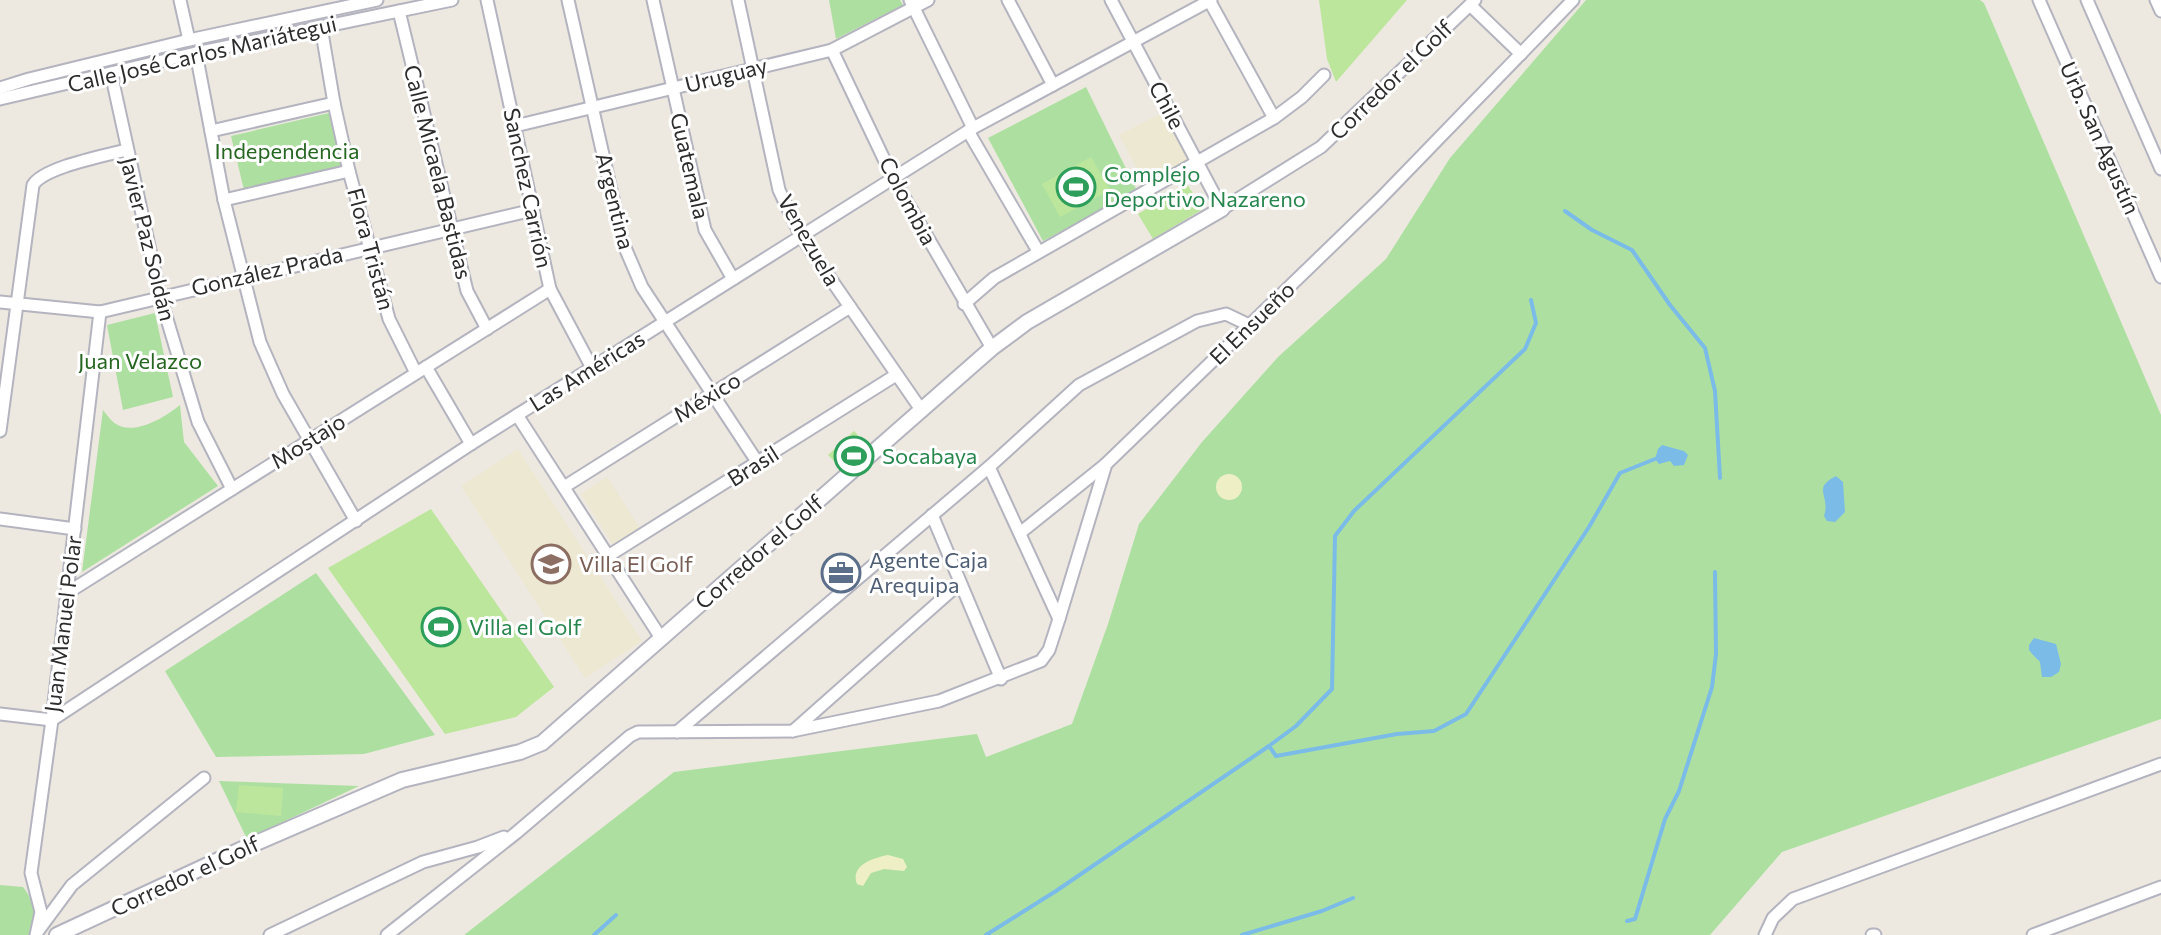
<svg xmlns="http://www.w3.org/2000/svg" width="2161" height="935" font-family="Commissioner,sans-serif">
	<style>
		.education { fill: #ede8d1 }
		.green { fill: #ade0a0 }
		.sand { fill: #efefc6 }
		.pitch { fill: #bde69d }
		.water { fill: #7bbbe7 }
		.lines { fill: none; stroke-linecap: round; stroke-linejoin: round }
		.stream { stroke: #7bbbe7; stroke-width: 4 }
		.minor-casing { stroke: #b3b4bf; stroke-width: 15 }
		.tertiary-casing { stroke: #b3b4bf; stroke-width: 18 }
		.minor { stroke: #fff; stroke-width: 11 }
		.tertiary { stroke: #fff; stroke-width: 14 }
		.labels { text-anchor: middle; stroke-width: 6; stroke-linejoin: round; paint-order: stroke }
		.street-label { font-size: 22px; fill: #2c2c2c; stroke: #fff }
		.park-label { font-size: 22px; fill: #256620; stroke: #fff }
		.leisure-label { font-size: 22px; fill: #27864d; stroke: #fff; text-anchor: start }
		.service-label { font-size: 22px; fill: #4e5e75; stroke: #fff; text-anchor: start }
		.education-label { font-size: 22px; fill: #785e54; stroke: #fff; text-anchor: start }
	</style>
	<rect width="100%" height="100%" fill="#ede9e0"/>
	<!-- education -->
	<g class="education">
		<polygon points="1164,112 1189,159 1144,182 1119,135"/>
		<polygon points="518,449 642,641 585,678 461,486"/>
		<polygon points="607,477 640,528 613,545 581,494"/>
	</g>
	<!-- green -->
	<g class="green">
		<polygon points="829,0 900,0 903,5 836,39"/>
		<polygon points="1586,0 1980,0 1984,3 2161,415 2161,719 1782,852 1710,935 464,935 674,772 977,734 986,757 1072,724 1108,624 1139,524 1202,442 1278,357 1386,259 1450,158"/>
		<polygon points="1086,87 1137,191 1043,241 988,138"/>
		<polygon points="329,113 342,167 244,190 231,136"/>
		<polygon points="155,313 173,397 123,410 107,325"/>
		<path d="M 180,405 L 184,442 L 218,486 L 82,572 L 103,410 C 107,415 111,421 116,424 C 135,436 165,417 180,405 Z"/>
		<polygon points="316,573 435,735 364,754 216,757 165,671"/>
		<polygon points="219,781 359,786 247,839"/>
		<path d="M 0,885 L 23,887 C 36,903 36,917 29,935 L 0,935 Z"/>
	</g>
	<!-- sand -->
	<g class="sand">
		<circle cx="1229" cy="487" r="13"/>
		<path d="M 888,855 L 903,859 L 907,867 L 904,871 L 884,869 L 871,873 L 863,886 L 857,884 C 850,865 873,858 888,855 Z"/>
	</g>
	<!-- pitch -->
	<g class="pitch">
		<polygon points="1319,0 1407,0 1336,82 1327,59"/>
		<polygon points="1091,157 1110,190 1060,217 1042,184"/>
		<polygon points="1187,184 1203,209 1153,239 1138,214"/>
		<polygon points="854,431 867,445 842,469 828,455"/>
		<polygon points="431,509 554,687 516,717 445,734 328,568"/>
		<polygon points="239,785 283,788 281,816 236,812"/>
	</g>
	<!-- water -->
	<g class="water">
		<polygon points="1662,445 1684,451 1688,455 1684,465 1674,466 1670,461 1659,464 1655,459 1658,449"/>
		<path d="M 1836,476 L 1843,482 L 1845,512 L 1835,522 L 1827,521 L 1824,516 C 1831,495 1811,489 1836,476 Z"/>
		<path d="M 2034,638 L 2056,644 L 2061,664 L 2059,672 L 2051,677 L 2042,677 C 2039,653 2042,667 2029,650 L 2029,645 Z"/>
	</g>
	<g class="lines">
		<!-- stream -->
		<g class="stream">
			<polyline points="1565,211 1592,230 1632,250 1670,305 1705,348 1715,391 1720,478"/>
			<polyline points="1269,746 1276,756 1397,734 1434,731 1466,714 1589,527 1620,473 1655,459"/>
			<polyline points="1627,921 1635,919 1665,819 1679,791 1712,687 1716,654 1715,572"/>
			<polyline points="594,935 616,915"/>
			<polyline points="986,935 1056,891 1269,746 1296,726 1332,689 1335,536 1354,511 1525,349 1536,323 1531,300"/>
			<polyline points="1242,935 1322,911 1353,898"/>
		</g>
		<defs>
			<g id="minor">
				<polyline points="180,0 189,40"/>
				<polyline points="487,0 550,289 592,368"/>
				<polyline points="568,0 623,243 642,287 758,463"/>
				<polyline points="653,0 705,230 733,279"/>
				<polyline points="738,0 779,190 801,236 922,411"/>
				<polyline points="910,0 973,128"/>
				<polyline points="1008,0 1053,85"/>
				<polyline points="1111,0 1222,209 1321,147 1475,0"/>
				<polyline points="1209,0 1274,118"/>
				<polyline points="2039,0 2161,277"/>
				<polyline points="2087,0 2161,169"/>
				<polyline points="2156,0 2161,11"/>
				<polyline points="1470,5 1521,54"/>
				<polyline points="399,11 467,291 487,329"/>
				<polyline points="321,27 334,103 349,171 389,319 416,373"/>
				<polyline points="832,50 893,178 992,348"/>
				<polyline points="196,53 224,200 260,342 283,394 356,521"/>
				<polyline points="111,73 160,296 198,422 232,489"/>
				<polyline points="0,88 29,79 189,40 377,0"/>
				<polyline points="0,99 196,53 452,0"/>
				<polyline points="515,126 832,50 928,0"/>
				<polyline points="211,131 334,103"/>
				<polyline points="968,131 1038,251"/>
				<polyline points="224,200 349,171"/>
				<polyline points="0,302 100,312 533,210"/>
				<polyline points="964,304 994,278 1274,118 1302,97 1324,75"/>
				<polyline points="426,367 471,444"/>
				<polyline points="517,415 661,638"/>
				<path d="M 0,431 L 33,185 C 44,167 104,156 126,150"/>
				<polyline points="989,467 1059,619"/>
				<polyline points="564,487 850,307"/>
				<polyline points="932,515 1001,679"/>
				<polyline points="0,519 75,529"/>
				<polyline points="1020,533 1106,464"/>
				<polyline points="608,556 896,375"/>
				<polyline points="67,593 550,289"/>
				<polyline points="0,714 52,720"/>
				<polyline points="52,720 471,444 973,128 1211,0"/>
				<polyline points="793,731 960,583"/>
				<polyline points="677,732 989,467 1079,385 1197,321 1226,314 1249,325"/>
				<polyline points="38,931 72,885 204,778"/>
				<polyline points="36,935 41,912 31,873 52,720 100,312"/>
				<polyline points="270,935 423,862 478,847 504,837"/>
				<polyline points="387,935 516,833 630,736 638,732 792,731 939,701 1041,661 1049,650 1059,619 1106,464 1379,200 1573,0"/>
				<polyline points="1765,935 1773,918 1793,899 2161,764"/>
				<polyline points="1872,935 1875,935"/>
				<polyline points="2033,935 2161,887"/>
			</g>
			<polyline id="tertiary" points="57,935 240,850 402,780 520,752 542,743 992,348 1027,322 1222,209"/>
		</defs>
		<!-- minor casing -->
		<use href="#minor" class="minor-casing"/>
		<!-- tertiary casing -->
		<use href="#tertiary" class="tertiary-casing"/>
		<!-- minor -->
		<use href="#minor" class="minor"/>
		<!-- tertiary -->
		<use href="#tertiary" class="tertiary"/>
	</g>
	<!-- icons -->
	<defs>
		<symbol id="stadium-ring" viewBox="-11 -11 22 22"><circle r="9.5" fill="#fff" stroke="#2e9e5b" stroke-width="1.5"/><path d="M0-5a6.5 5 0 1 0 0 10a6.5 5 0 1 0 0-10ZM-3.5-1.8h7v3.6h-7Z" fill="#2e9e5b"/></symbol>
		<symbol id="school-ring" viewBox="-11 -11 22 22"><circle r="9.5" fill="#fff" stroke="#8d6e63" stroke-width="1.5"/><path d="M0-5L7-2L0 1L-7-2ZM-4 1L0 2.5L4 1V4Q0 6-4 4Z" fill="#8d6e63"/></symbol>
		<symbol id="office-ring" viewBox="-11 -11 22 22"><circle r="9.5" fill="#fff" stroke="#5c6f8a" stroke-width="1.5"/><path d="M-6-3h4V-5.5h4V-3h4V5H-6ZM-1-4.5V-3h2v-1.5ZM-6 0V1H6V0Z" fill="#5c6f8a"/></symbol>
	</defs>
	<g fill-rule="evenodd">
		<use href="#stadium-ring" x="1054" y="165" width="44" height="44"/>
		<use href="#stadium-ring" x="832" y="434" width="44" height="44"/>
		<use href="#school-ring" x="529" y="542" width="44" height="44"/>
		<use href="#office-ring" x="819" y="551" width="44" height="44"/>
		<use href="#stadium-ring" x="419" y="605" width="44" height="44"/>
	</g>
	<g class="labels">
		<!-- street labels -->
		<g class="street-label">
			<text transform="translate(202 54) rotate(-13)" y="8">Calle José Carlos Mariátegui</text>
			<text transform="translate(726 75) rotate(-14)" y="8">Uruguay</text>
			<text transform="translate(1391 80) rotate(-44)" y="8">Corredor el Golf</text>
			<text transform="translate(1167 105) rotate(62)" y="8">Chile</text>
			<text transform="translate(2100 138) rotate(66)" y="8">Urb. San Agustín</text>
			<text transform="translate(690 166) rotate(77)" y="8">Guatemala</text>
			<text transform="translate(438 172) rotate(76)" y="8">Calle Micaela Bastidas</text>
			<text transform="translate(528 188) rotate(78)" y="8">Sanchez Carrión</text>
			<text transform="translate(615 201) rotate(76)" y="8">Argentina</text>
			<text transform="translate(908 201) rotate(62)" y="8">Colombia</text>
			<text transform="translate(148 239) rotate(76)" y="8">Javier Paz Soldán</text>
			<text transform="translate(809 240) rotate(60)" y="8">Venezuela</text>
			<text transform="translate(371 249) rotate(75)" y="8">Flora Tristán</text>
			<text transform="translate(267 271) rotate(-13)" y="8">González Prada</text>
			<text transform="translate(1252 323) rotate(-44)" y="8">El Ensueño</text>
			<text transform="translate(587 371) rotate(-32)" y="8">Las Américas</text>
			<text transform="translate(707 397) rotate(-32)" y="8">México</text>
			<text transform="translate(308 441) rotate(-32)" y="8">Mostajo</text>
			<text transform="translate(753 466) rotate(-32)" y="8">Brasil</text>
			<text transform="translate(759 552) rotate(-41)" y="8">Corredor el Golf</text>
			<text transform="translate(63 624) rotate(-83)" y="8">Juan Manuel Polar</text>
			<text transform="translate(185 876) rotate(-25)" y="8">Corredor el Golf</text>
		</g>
		<!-- park labels -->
		<g class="park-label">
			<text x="287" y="159">Independencia</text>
			<text x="140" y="369">Juan Velazco</text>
		</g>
		<!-- leisure labels -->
		<g class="leisure-label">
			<text x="1104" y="182">Complejo<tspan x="1104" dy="25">Deportivo Nazareno</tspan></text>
			<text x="882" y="464">Socabaya</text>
			<text x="469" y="635">Villa el Golf</text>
		</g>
		<!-- service labels -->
		<g class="service-label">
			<text x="869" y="568">Agente Caja<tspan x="869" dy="25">Arequipa</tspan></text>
		</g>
		<!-- education labels -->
		<g class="education-label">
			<text x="579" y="572">Villa El Golf</text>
		</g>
	</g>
</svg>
